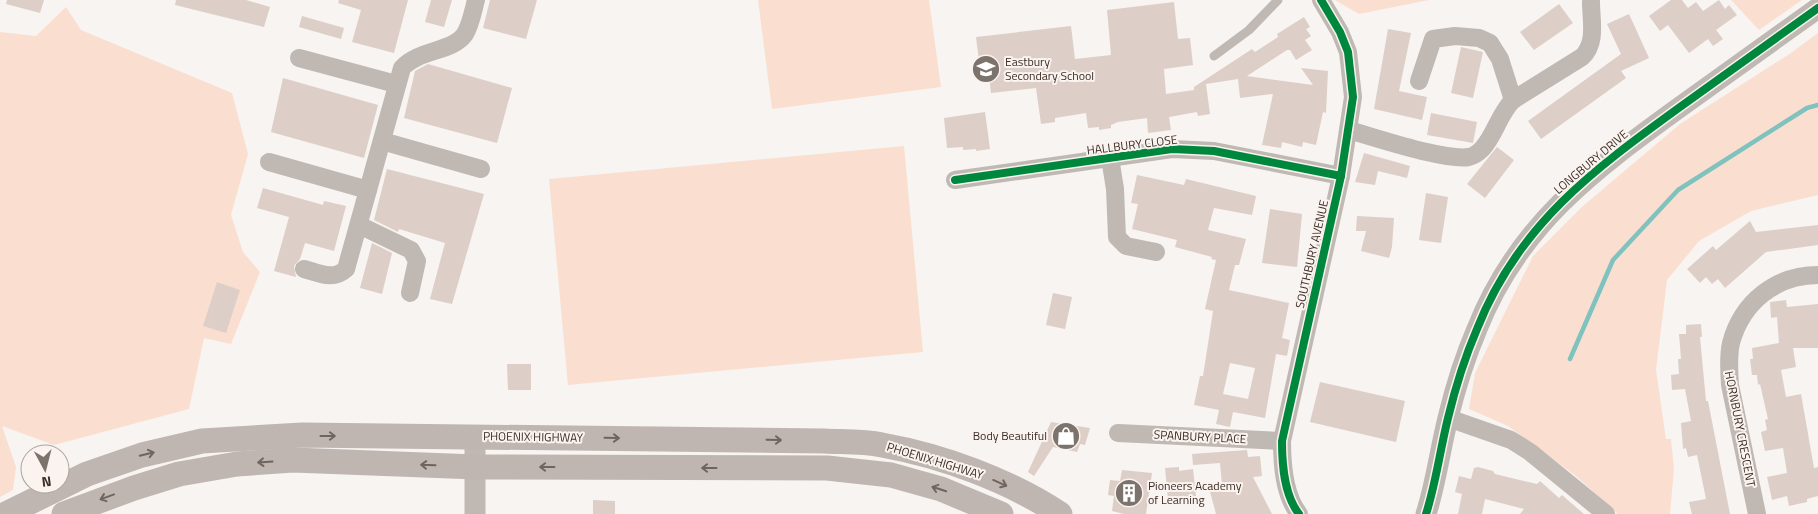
<svg xmlns="http://www.w3.org/2000/svg" width="1818" height="514" font-family="'Titillium Web',sans-serif">
	<style>
		.green { fill: #fadfd0 }
		.lines { fill: none; stroke-linecap: round; stroke-linejoin: round }
		.stream { stroke: #7fc2be; stroke-width: 4.5 }
		.building { fill: #ddcfc7; fill-rule: evenodd }
		.service { stroke: #c0b8b2; stroke-width: 9 }
		.minor { stroke: #c0b8b2; stroke-width: 18 }
		.tertiary { stroke: #c0b8b2; stroke-width: 21 }
		.secondary { stroke: #bfb6b1; stroke-width: 25 }
		.cycleway-casing { stroke: #faf3ef; stroke-width: 11 }
		.cycleway { stroke: #00873e; stroke-width: 8 }
		.oneway { stroke: #70645e }
		.labels { text-anchor: middle; stroke-width: 4; stroke-linejoin: round; paint-order: stroke }
		.poi-label { font-size: 12px; fill: #3c2d26; stroke: #faf3ef; text-anchor: start }
		.street-label { font-size: 12px; fill: #3c2d26; stroke: #faf3ef }
	</style>
	<rect width="100%" height="100%" fill="#f7f4f2"/>
	<!-- green -->
	<g class="green">
		<polygon points="758,0 929,0 941,87 772,109"/>
		<polygon points="1335,0 1429,0 1359,14"/>
		<polygon points="1731,0 1802,0 1759,30"/>
		<polygon points="66,7 81,30 232,93 248,154 231,215 243,252 260,272 231,344 204,338 189,409 54,445 2,426 16,467 13,490 0,497 0,32 36,36"/>
		<polygon points="1818,33 1818,195 1751,211 1699,241 1667,280 1656,370 1666,439 1671,439 1674,469 1670,514 1618,514 1576,476 1508,426 1469,409 1475,373 1533,256 1583,206 1680,124 1788,55"/>
		<polygon points="904,146 923,352 568,385 549,179"/>
	</g>
	<g class="lines">
		<!-- stream -->
		<polyline class="stream" points="1570,359 1613,260 1678,190 1807,108 1818,105"/>
	</g>
	<!-- building -->
	<g class="building">
		<polygon points="7,0 44,0 40,13 6,4"/>
		<polygon points="176,0 246,0 270,7 264,27 175,5"/>
		<polygon points="339,0 408,0 394,53 352,42 361,10 338,3"/>
		<polygon points="431,0 452,0 444,27 425,22"/>
		<polygon points="490,0 537,0 526,39 483,28"/>
		<polygon points="1671,0 1682,0 1688,8 1696,2 1703,11 1719,0 1725,9 1729,5 1737,15 1716,30 1723,39 1713,46 1708,39 1689,53 1668,25 1660,31 1649,16"/>
		<polygon points="1174,2 1178,39 1190,38 1193,65 1164,69 1166,94 1194,90 1194,87 1252,49 1255,52 1278,37 1277,34 1304,17 1310,27 1306,29 1311,36 1305,40 1312,50 1296,60 1290,50 1287,50 1247,76 1313,85 1301,68 1328,71 1326,113 1323,112 1316,145 1303,142 1302,147 1282,142 1281,148 1262,145 1273,94 1240,98 1238,79 1206,84 1210,114 1198,116 1197,112 1169,117 1171,130 1148,133 1147,118 1118,122 1111,125 1111,128 1099,130 1099,127 1088,128 1086,113 1055,118 1055,122 1041,124 1036,88 991,93 987,60 979,61 976,37 1071,26 1075,59 1111,55 1107,10"/>
		<polygon points="1559,4 1573,23 1534,50 1520,32"/>
		<polygon points="1629,14 1649,58 1621,71 1626,78 1541,139 1528,121 1621,54 1607,24"/>
		<polygon points="302,16 344,28 341,39 299,27"/>
		<polygon points="1388,29 1411,33 1399,91 1427,97 1422,120 1374,109"/>
		<polygon points="1461,47 1483,52 1473,98 1451,93"/>
		<polygon points="428,64 512,88 497,143 404,118 415,71"/>
		<polygon points="283,78 378,105 364,158 271,132"/>
		<polygon points="985,112 990,149 976,151 976,149 963,150 963,147 947,148 944,118"/>
		<polygon points="1431,113 1477,122 1473,143 1427,135"/>
		<polygon points="1497,147 1514,160 1485,198 1467,184"/>
		<polygon points="1364,153 1410,166 1407,178 1378,171 1375,185 1355,182"/>
		<polygon points="387,169 484,194 452,304 430,299 445,243 399,229 398,232 374,220"/>
		<path d="M 1137,175 L 1184,185 L 1186,179 L 1256,196 L 1252,215 L 1214,208 L 1208,230 L 1246,239 L 1239,265 L 1235,265 L 1229,290 L 1289,303 L 1282,338 L 1290,340 L 1287,356 L 1276,354 L 1265,418 L 1233,412 L 1230,427 L 1216,424 L 1219,410 L 1194,405 L 1200,376 L 1203,376 L 1213,311 L 1205,309 L 1216,260 L 1211,259 L 1212,257 L 1175,247 L 1177,240 L 1132,229 L 1138,204 L 1131,203 ZM 1230,363 L 1255,368 L 1248,399 L 1223,394 Z"/>
		<polygon points="263,188 323,205 324,201 346,206 334,251 305,243 300,259 294,266 296,277 274,271 289,217 257,208"/>
		<polygon points="1426,193 1448,197 1441,243 1419,240"/>
		<polygon points="1270,209 1302,214 1297,267 1262,263"/>
		<polygon points="1357,216 1394,218 1392,247 1389,258 1361,251 1366,231 1356,231"/>
		<polygon points="1750,221 1756,232 1818,225 1818,245 1766,252 1725,288 1718,279 1712,284 1706,277 1700,283 1687,269 1713,246 1716,250"/>
		<polygon points="372,243 392,253 382,294 360,288"/>
		<polygon points="217,282 240,290 226,333 203,326"/>
		<polygon points="1053,293 1072,297 1065,329 1046,325"/>
		<polygon points="1786,300 1787,307 1818,304 1818,348 1793,348 1796,367 1781,370 1786,397 1801,394 1814,468 1818,467 1818,496 1807,499 1807,502 1789,506 1787,496 1772,500 1767,477 1787,473 1783,448 1765,451 1761,432 1767,430 1765,420 1768,419 1760,384 1758,385 1757,375 1752,375 1750,359 1753,359 1752,348 1779,343 1777,317 1771,318 1770,302"/>
		<polygon points="1701,324 1702,337 1700,337 1706,401 1708,401 1730,514 1692,514 1689,502 1706,499 1697,455 1688,457 1686,448 1683,449 1681,423 1691,421 1685,389 1672,390 1671,375 1679,374 1678,359 1681,359 1679,334 1686,334 1686,325"/>
		<polygon points="507,364 531,364 531,390 508,390"/>
		<polygon points="1320,382 1405,401 1396,442 1310,422"/>
		<polygon points="1051,422 1090,428 1085,445 1080,444 1077,452 1053,447 1034,476 1028,472"/>
		<polygon points="1247,450 1248,457 1260,456 1262,476 1253,477 1272,514 1216,514 1209,488 1222,485 1220,463 1193,465 1192,454"/>
		<polygon points="1179,467 1179,471 1193,469 1196,496 1168,500 1165,468"/>
		<polygon points="1478,467 1493,471 1495,474 1537,484 1540,481 1559,498 1562,495 1584,514 1520,514 1524,509 1485,499 1482,514 1458,514 1462,494 1455,492 1459,476 1471,479 1474,468"/>
		<polygon points="1122,470 1152,473 1146,514 1124,514 1112,511 1114,496 1108,495 1110,480 1120,481"/>
		<polygon points="593,500 615,501 615,514 593,514"/>
	</g>
	<g class="lines">
		<!-- service -->
		<polyline class="service" points="1214,56 1249,30 1278,0"/>
		<!-- minor -->
		<g class="minor">
			<polyline points="299,58 396,84"/>
			<polyline points="1419,81 1433,39 1455,36 1479,38 1490,43 1500,59 1513,100"/>
			<path d="M 1348,130 C 1375,137 1444,161 1469,157 C 1474,156 1478,153 1482,149 C 1495,135 1499,114 1513,100 L 1582,57 C 1597,43 1591,21 1591,2"/>
			<polyline points="382,141 481,169"/>
			<polyline points="1110,158 1115,189 1117,237 1126,246 1156,252"/>
			<polyline points="269,162 368,190"/>
			<polyline points="955,180 1172,149 1214,151 1341,176"/>
			<polyline points="359,225 411,250 417,261 410,293"/>
			<path d="M 304,269 C 319,273 333,281 346,269 L 402,68 C 419,49 453,52 465,34 C 471,24 473,11 476,0"/>
			<polyline points="1448,418 1511,440 1530,452 1606,514"/>
			<polyline points="1118,433 1282,441"/>
			<path d="M 1299,514 C 1284,495 1282,465 1282,441 L 1341,176 L 1353,97 L 1348,52 L 1340,32 L 1321,0"/>
			<path d="M 1757,514 L 1730,385 C 1729,371 1728,356 1731,343 C 1742,302 1776,275 1818,275"/>
		</g>
		<!-- tertiary -->
		<g class="tertiary">
			<polyline points="475,436 475,514"/>
			<path d="M 1426,514 C 1436,483 1440,450 1448,418 C 1455,389 1465,357 1477,329 C 1518,225 1593,170 1680,107 C 1726,74 1772,41 1818,8"/>
		</g>
		<!-- secondary -->
		<g class="secondary">
			<path d="M 6,514 L 87,474 L 142,455 L 202,441 L 302,435 L 824,441 C 843,442 863,441 882,445 C 943,456 1008,480 1060,514"/>
			<polyline points="64,514 134,488 179,474 237,464 293,460 476,467 827,468 891,475 941,489 1001,514"/>
		</g>
		<defs>
			<g id="cycleway">
				<polyline points="955,180 1172,149 1214,151 1341,176"/>
				<path d="M 1299,514 C 1284,495 1282,465 1282,441 L 1341,176 L 1353,97 L 1348,52 L 1340,32 L 1321,0"/>
				<path d="M 1426,514 C 1436,483 1440,450 1448,418 C 1455,389 1465,357 1477,329 C 1518,225 1593,170 1680,107 C 1726,74 1772,41 1818,8"/>
			</g>
		</defs>
		<!-- cycleway casing -->
		<use href="#cycleway" class="cycleway-casing"/>
		<!-- cycleway -->
		<use href="#cycleway" class="cycleway"/>
	</g>
	<!-- one-way arrows -->
	<defs><path id="oneway-shaft" d="M-6 0H5M1.5-3L5.5 0L1.5 3" fill="none" stroke-width="1.6" stroke-linecap="round" stroke-linejoin="round" transform="scale(1.25)"/></defs>
	<g class="oneway">
		<use href="#oneway-shaft" transform="translate(328 436)"/>
		<use href="#oneway-shaft" transform="translate(612 438) rotate(1)"/>
		<use href="#oneway-shaft" transform="translate(774 440) rotate(1)"/>
		<use href="#oneway-shaft" transform="translate(147 454) rotate(-14)"/>
		<use href="#oneway-shaft" transform="translate(265 462) rotate(176)"/>
		<use href="#oneway-shaft" transform="translate(428 465) rotate(-178)"/>
		<use href="#oneway-shaft" transform="translate(547 467) rotate(-180)"/>
		<use href="#oneway-shaft" transform="translate(709 468) rotate(-180)"/>
		<use href="#oneway-shaft" transform="translate(1000 483) rotate(24)"/>
		<use href="#oneway-shaft" transform="translate(939 489) rotate(-162)"/>
		<use href="#oneway-shaft" transform="translate(107 497) rotate(160)"/>
	</g>
	<!-- icons -->
	<defs>
		<symbol id="school-disc" viewBox="-11 -11 22 22"><circle r="9.5" fill="#7d736d" stroke="#faf3ef"/><path d="M0-5L7-2L0 1L-7-2ZM-4 1L0 2.5L4 1V4Q0 6-4 4Z" fill="#fff"/></symbol>
		<symbol id="shop-disc" viewBox="-11 -11 22 22"><circle r="9.5" fill="#7d736d" stroke="#faf3ef"/><path d="M-5-2.5h2.3a2.7 3.5 0 0 1 5.4 0H5L5.5 6h-11ZM-1.5-2.5h3a1.5 2.3 0 0 0-3 0Z" fill="#fff"/></symbol>
		<symbol id="building-disc" viewBox="-11 -11 22 22"><circle r="9.5" fill="#7d736d" stroke="#faf3ef"/><path d="M-4-6H4V6H1V3H-1V6H-4ZM-2.5-4.3h1.7v1.8h-1.7ZM.8-4.3h1.7v1.8H.8ZM-2.5-1h1.7V.8h-1.7ZM.8-1h1.7V.8H.8Z" fill="#fff"/></symbol>
	</defs>
	<g fill-rule="evenodd">
		<use href="#school-disc" x="970" y="53" width="32" height="32"/>
		<use href="#shop-disc" x="1050" y="420" width="32" height="32"/>
		<use href="#building-disc" x="1113" y="477" width="32" height="32"/>
	</g>
	<g class="labels">
		<!-- poi labels -->
		<g class="poi-label">
			<text x="1005" y="66">Eastbury<tspan x="1005" dy="14">Secondary School</tspan></text>
			<text x="1047" y="440" text-anchor="end">Body Beautiful</text>
			<text x="1148" y="490">Pioneers Academy<tspan x="1148" dy="14">of Learning</tspan></text>
		</g>
		<!-- street labels -->
		<g class="street-label">
			<text transform="translate(1132 145) rotate(-7)" y="4">HALLBURY CLOSE</text>
			<text transform="translate(1591 162) rotate(-40)" y="4">LONGBURY DRIVE</text>
			<text transform="translate(1312 254) rotate(-77)" y="4">SOUTHBURY AVENUE</text>
			<text transform="translate(1740 429) rotate(79)" y="4">HORNBURY CRESCENT</text>
			<text transform="translate(533 437) rotate(1)" y="4">PHOENIX HIGHWAY</text>
			<text transform="translate(1200 437) rotate(3)" y="4">SPANBURY PLACE</text>
			<text transform="translate(935 461) rotate(17)" y="4">PHOENIX HIGHWAY</text>
		</g>
	</g>
	<!-- north arrow -->
	<g transform="translate(45 469) rotate(173)"><circle r="24" fill="#faf3ef" stroke="#aea49f"/>
	<path d="M0-4L9 19L0 12L-9 19Z" fill="#7d736d"/>
	<text y="-8" font-size="14" font-weight="bold" text-anchor="middle" fill="#3c2d26">N</text>
	</g>
</svg>
